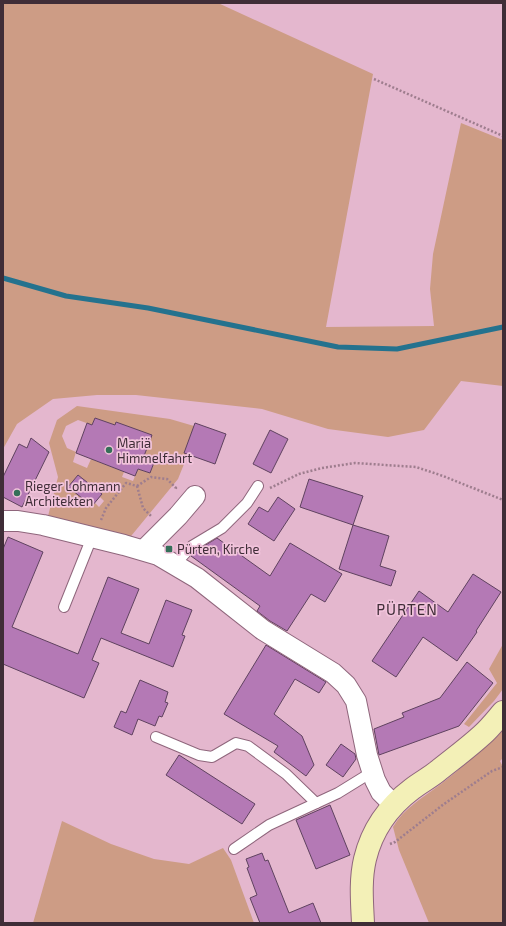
<svg xmlns="http://www.w3.org/2000/svg" width="506" height="926" font-family="'Exo 2',sans-serif">
	<style>
		.green { fill: #cd9c85; fill-rule: evenodd }
		.lines { fill: none; stroke-linecap: round; stroke-linejoin: round }
		.stream { stroke: #24728e; stroke-width: 5 }
		.building { fill: #b479b5; stroke: #5f425f }
		.lane-casing { stroke: #8f667c; stroke-width: 12 }
		.street-casing { stroke: #8f667c; stroke-width: 22 }
		.secondary-casing { stroke: #8f667c; stroke-width: 24 }
		.path { stroke: #9e7d8e; stroke-width: 2.5; stroke-dasharray: 2 2; stroke-linecap: butt }
		.lane { stroke: #fff; stroke-width: 10 }
		.street { stroke: #fff; stroke-width: 20 }
		.secondary { stroke: #f3f0b7; stroke-width: 22 }
		.poi-dot { fill: #356f59; stroke: #f1c3db; stroke-width: 1.5 }
		.labels { text-anchor: middle; stroke-width: 3.5; stroke-linejoin: round; paint-order: stroke }
		.poi-label { font-size: 13px; fill: #3f2d37; stroke: #f1c3db; text-anchor: start }
		.quarter-label { font-size: 15px; letter-spacing: 1px; fill: #3f2d37; stroke: #f1c3db }
	</style>
	<rect width="100%" height="100%" fill="#e4b7ce"/>
	<!-- green -->
	<g class="green">
		<polygon points="3,3 218,3 373,74 326,327 434,326 430,289 433,254 461,123 503,140 503,386 461,381 424,430 388,437 328,429 262,409 136,395 97,395 53,399 17,424 3,449"/>
		<path d="M 77,406 L 170,419 L 194,426 L 188,454 L 178,479 L 127,541 L 47,520 L 58,477 L 49,443 L 57,420 ZM 95,418 L 115,425 L 116,422 L 151,435 L 144,456 L 155,461 L 150,473 L 138,469 L 133,481 L 122,477 L 124,472 L 91,459 L 87,468 L 73,462 L 76,452 L 67,448 L 62,436 L 66,426 L 78,420 L 92,425 ZM 78,475 L 102,494 L 100,497 L 104,501 L 99,507 L 95,503 L 92,506 L 69,487 Z"/>
		<polygon points="503,644 503,689 494,701 469,727 464,724 497,683 489,669"/>
		<path d="M 503,729 L 503,758 L 500,761 L 503,767 L 503,923 L 429,923 L 399,850 L 393,827 C 404,808 424,797 441,784 C 463,767 483,748 503,729 Z"/>
		<polygon points="62,821 111,844 154,859 189,864 223,848 231,860 254,923 33,923"/>
	</g>
	<g class="lines">
		<!-- stream -->
		<polyline class="stream" points="3,278 66,296 148,308 338,347 397,349 503,327"/>
	</g>
	<!-- building -->
	<g class="building">
		<polygon points="95,418 115,425 116,422 152,435 144,456 155,460 150,473 138,469 135,476 76,453 87,423 92,425"/>
		<polygon points="195,423 226,434 215,464 184,453"/>
		<polygon points="270,430 288,439 271,473 253,464"/>
		<polygon points="31,438 49,452 22,507 3,497 3,477 19,444 27,448"/>
		<polygon points="78,475 102,494 92,506 68,487"/>
		<polygon points="309,479 363,496 353,525 389,536 380,566 396,571 391,586 339,569 353,525 300,507"/>
		<polygon points="278,497 295,509 274,541 248,524 259,507 268,512"/>
		<polygon points="8,537 43,552 12,627 78,654 108,577 139,589 121,633 149,644 166,600 192,610 182,635 185,636 173,667 101,638 92,660 99,663 84,698 3,664 3,549"/>
		<polygon points="217,538 270,576 290,543 342,574 325,602 311,594 287,631 270,621 257,611 260,606 191,556 196,551"/>
		<polygon points="473,574 501,592 476,631 477,632 457,661 423,637 396,677 372,661 419,591 448,612"/>
		<polygon points="266,645 326,682 319,693 295,679 274,714 302,736 314,765 306,776 274,752 278,746 224,714"/>
		<polygon points="467,662 493,683 459,726 379,755 374,729 404,717 402,713 440,698"/>
		<polygon points="140,680 168,692 165,702 168,703 162,717 159,716 155,726 138,719 132,735 114,727 121,711 126,713"/>
		<polygon points="341,744 355,754 356,759 343,777 326,765"/>
		<polygon points="179,755 255,804 242,824 166,775"/>
		<polygon points="330,805 350,855 316,869 296,820"/>
		<polygon points="262,853 265,861 268,860 289,913 313,903 321,923 260,923 250,898 257,895 247,868 249,867 246,859"/>
	</g>
	<g class="lines">
		<defs>
			<g id="lane">
				<polyline points="175,564 192,546 222,528 247,503 258,486"/>
				<polyline points="64,607 92,537"/>
				<polyline points="156,737 199,755 212,757 236,743 248,746 286,774 316,803"/>
				<polyline points="234,849 269,825 338,793 372,772"/>
			</g>
			<g id="street">
				<polyline points="3,521 18,521 43,525 124,545 158,555 197,578 263,630 333,673 346,685 356,701 367,755 375,780 381,792 394,805"/>
				<polyline points="144,550 178,516 195,496"/>
			</g>
			<path id="secondary" d="M 363,923 C 362,902 360,880 365,859 C 372,830 388,807 412,789 C 421,782 431,777 439,770 C 454,758 469,747 482,735 C 490,728 496,720 503,712"/>
		</defs>
		<!-- lane casing -->
		<use href="#lane" class="lane-casing"/>
		<!-- street casing -->
		<use href="#street" class="street-casing"/>
		<!-- secondary casing -->
		<use href="#secondary" class="secondary-casing"/>
		<!-- path -->
		<g class="path">
			<polyline points="374,79 503,136"/>
			<polyline points="137,486 151,477 167,479 176,488 175,489"/>
			<polyline points="137,486 143,508 152,517"/>
			<polyline points="270,488 299,474 322,468 355,463 416,467 443,476 503,500"/>
			<polyline points="101,520 106,508 126,483 137,486"/>
			<polyline points="390,844 395,842 444,804 492,771 503,767"/>
		</g>
		<!-- lane -->
		<use href="#lane" class="lane"/>
		<!-- street -->
		<use href="#street" class="street"/>
		<!-- secondary -->
		<use href="#secondary" class="secondary"/>
	</g>
	<!-- markers -->
	<g class="poi-dot">
		<circle cx="109" cy="450" r="4"/>
		<circle cx="17" cy="493" r="4"/>
		<rect x="165" y="545" width="8" height="8" rx="2"/>
	</g>
	<g class="labels">
		<!-- poi labels -->
		<g class="poi-label">
			<text x="117" y="448">Mariä<tspan x="117" dy="15">Himmelfahrt</tspan></text>
			<text x="25" y="491">Rieger Lohmann<tspan x="25" dy="15">Architekten</tspan></text>
			<text x="177" y="554">Pürten, Kirche</text>
		</g>
		<!-- quarter labels -->
		<g class="quarter-label">
			<text x="407" y="615">PÜRTEN</text>
		</g>
	</g>
	<!-- border -->
	<rect width="506" height="926" fill="none" stroke="#3f2d37" stroke-width="8"/>
</svg>
